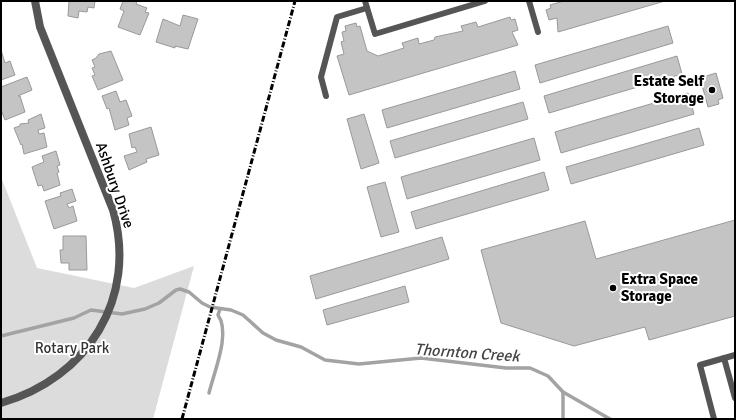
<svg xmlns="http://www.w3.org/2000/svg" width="736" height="420" font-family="Signika,sans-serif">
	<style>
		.green { fill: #dcdcdc }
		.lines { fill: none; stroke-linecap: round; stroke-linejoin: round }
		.stream { stroke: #a3a3a3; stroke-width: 3.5 }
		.building { fill: #c4c4c4; stroke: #999 }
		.service { stroke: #555; stroke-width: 6 }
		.minor { stroke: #555; stroke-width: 8 }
		.rail { stroke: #000; stroke-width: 3; stroke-dasharray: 6 2 1 2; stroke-linecap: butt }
		.poi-dot { fill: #000; stroke: #fff; stroke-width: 1.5 }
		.labels { text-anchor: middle; stroke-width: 4; stroke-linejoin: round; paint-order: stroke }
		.poi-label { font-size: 15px; font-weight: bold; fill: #000; stroke: #fff; text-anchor: end }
		.street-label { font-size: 15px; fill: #000; stroke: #fff }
		.park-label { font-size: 15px; fill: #333; stroke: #fff }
		.water-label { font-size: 16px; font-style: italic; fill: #444; stroke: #fff }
	</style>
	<rect width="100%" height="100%" fill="#fff"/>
	<!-- green -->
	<polygon class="green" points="1,177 37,268 134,288 194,266 153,419 1,419"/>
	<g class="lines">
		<!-- stream -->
		<g class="stream">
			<polyline points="1,336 74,318 91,310 122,314 145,309 159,303 176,290 180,289 189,292 202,303 210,307 231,310 243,315 263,333 276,340 301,347 325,360 359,364 421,358 506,368 530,368 548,376 563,392 610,419"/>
			<polyline points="563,392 563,419"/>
			<path d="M 209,393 C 214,372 231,333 218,315 L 220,309"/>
		</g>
	</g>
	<!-- building -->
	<g class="building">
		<polygon points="69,1 95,1 94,8 88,7 87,12 79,11 78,18 68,16"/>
		<polygon points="123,1 137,1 136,4 147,8 145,12 149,13 140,35 118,27 124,11 120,9"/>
		<polygon points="564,1 665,1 558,32 557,18 549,20 546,10 551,8 550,5"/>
		<polygon points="183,15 198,19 188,49 175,46 175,48 156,42 163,19 180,26"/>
		<polygon points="510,17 511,20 515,19 518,30 512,32 518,45 349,95 337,56 344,54 341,42 344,41 342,32 346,31 345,26 356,23 357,27 360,26 367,51 378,56 404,48 402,43 418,38 419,44 434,40 435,37 463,31 461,26 476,22 478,27"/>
		<polygon points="668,26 673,43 540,83 535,65"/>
		<polygon points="1,50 5,63 10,61 15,75 1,80"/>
		<polygon points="111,51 123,80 98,90 92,76 95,75 92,68 95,67 92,60 96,58 99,54"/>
		<polygon points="677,56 682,74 549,113 544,96"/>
		<polygon points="515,71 520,89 387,128 382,110"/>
		<polygon points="716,73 723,98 718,100 719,104 708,107 700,78"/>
		<polygon points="27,77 32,90 18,96 20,96 25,112 5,120 1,110 1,87"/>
		<polygon points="116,91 120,102 126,100 132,116 127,118 129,125 115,130 109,108 107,109 102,96"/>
		<polygon points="688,93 694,114 561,153 555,132"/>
		<polygon points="523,102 528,119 395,158 390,141"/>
		<polygon points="41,114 45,128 38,130 39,134 44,133 47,147 24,154 22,144 21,145 14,128 20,126 20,124 29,123 28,120"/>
		<polygon points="364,114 379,163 361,169 347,119"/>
		<polygon points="151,127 159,155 146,159 147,162 129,170 124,156 137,152 135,147 132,148 129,134"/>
		<polygon points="699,128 704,145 571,184 566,167"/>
		<polygon points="534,138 540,160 407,199 401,177"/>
		<polygon points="56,151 60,165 57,166 59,172 57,173 60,185 44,191 42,185 38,186 32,167 44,162 42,156"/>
		<polygon points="544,172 549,190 416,229 411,212"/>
		<polygon points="385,182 399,232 381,237 367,187"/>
		<polygon points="72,189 76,201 67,204 69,208 73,206 77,221 54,229 45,201 61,196 60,193"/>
		<polygon points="735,220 735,316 649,340 645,327 574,346 501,323 481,250 585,221 596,259"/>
		<polygon points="63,236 86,236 87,270 69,270 69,263 61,263 60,250 63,250"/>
		<polygon points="442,237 449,259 316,299 310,276"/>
		<polygon points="405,286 409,302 327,325 323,310"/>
	</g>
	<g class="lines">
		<!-- service -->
		<g class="service">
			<polyline points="365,1 375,34 485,1"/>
			<polyline points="529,1 538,32"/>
			<polyline points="326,96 321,77 337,17 367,8"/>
			<polyline points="724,358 735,398"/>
			<polyline points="714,419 700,365 735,355"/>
		</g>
		<!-- minor -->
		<path class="minor" d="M 1,403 C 88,378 138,298 113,210 L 40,27 L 35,1"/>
		<!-- rail -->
		<polyline class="rail" points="182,419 295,1"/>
	</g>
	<!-- markers -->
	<g class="poi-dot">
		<circle cx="712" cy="90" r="4"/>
		<circle cx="613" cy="288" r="4"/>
	</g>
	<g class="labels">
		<!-- poi labels -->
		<g class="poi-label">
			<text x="704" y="86">Estate Self<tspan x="704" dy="17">Storage</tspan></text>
			<text x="621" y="284" text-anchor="start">Extra Space<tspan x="621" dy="17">Storage</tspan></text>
		</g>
		<!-- street labels -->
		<g class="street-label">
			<text transform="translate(115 185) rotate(71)" y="5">Ashbury Drive</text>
		</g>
		<!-- park labels -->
		<g class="park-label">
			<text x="72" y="353">Rotary Park</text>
		</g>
		<!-- water labels -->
		<g class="water-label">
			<text transform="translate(467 352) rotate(4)" y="6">Thornton Creek</text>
		</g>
	</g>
	<!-- border -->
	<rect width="736" height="420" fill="none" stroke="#000000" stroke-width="4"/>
</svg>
